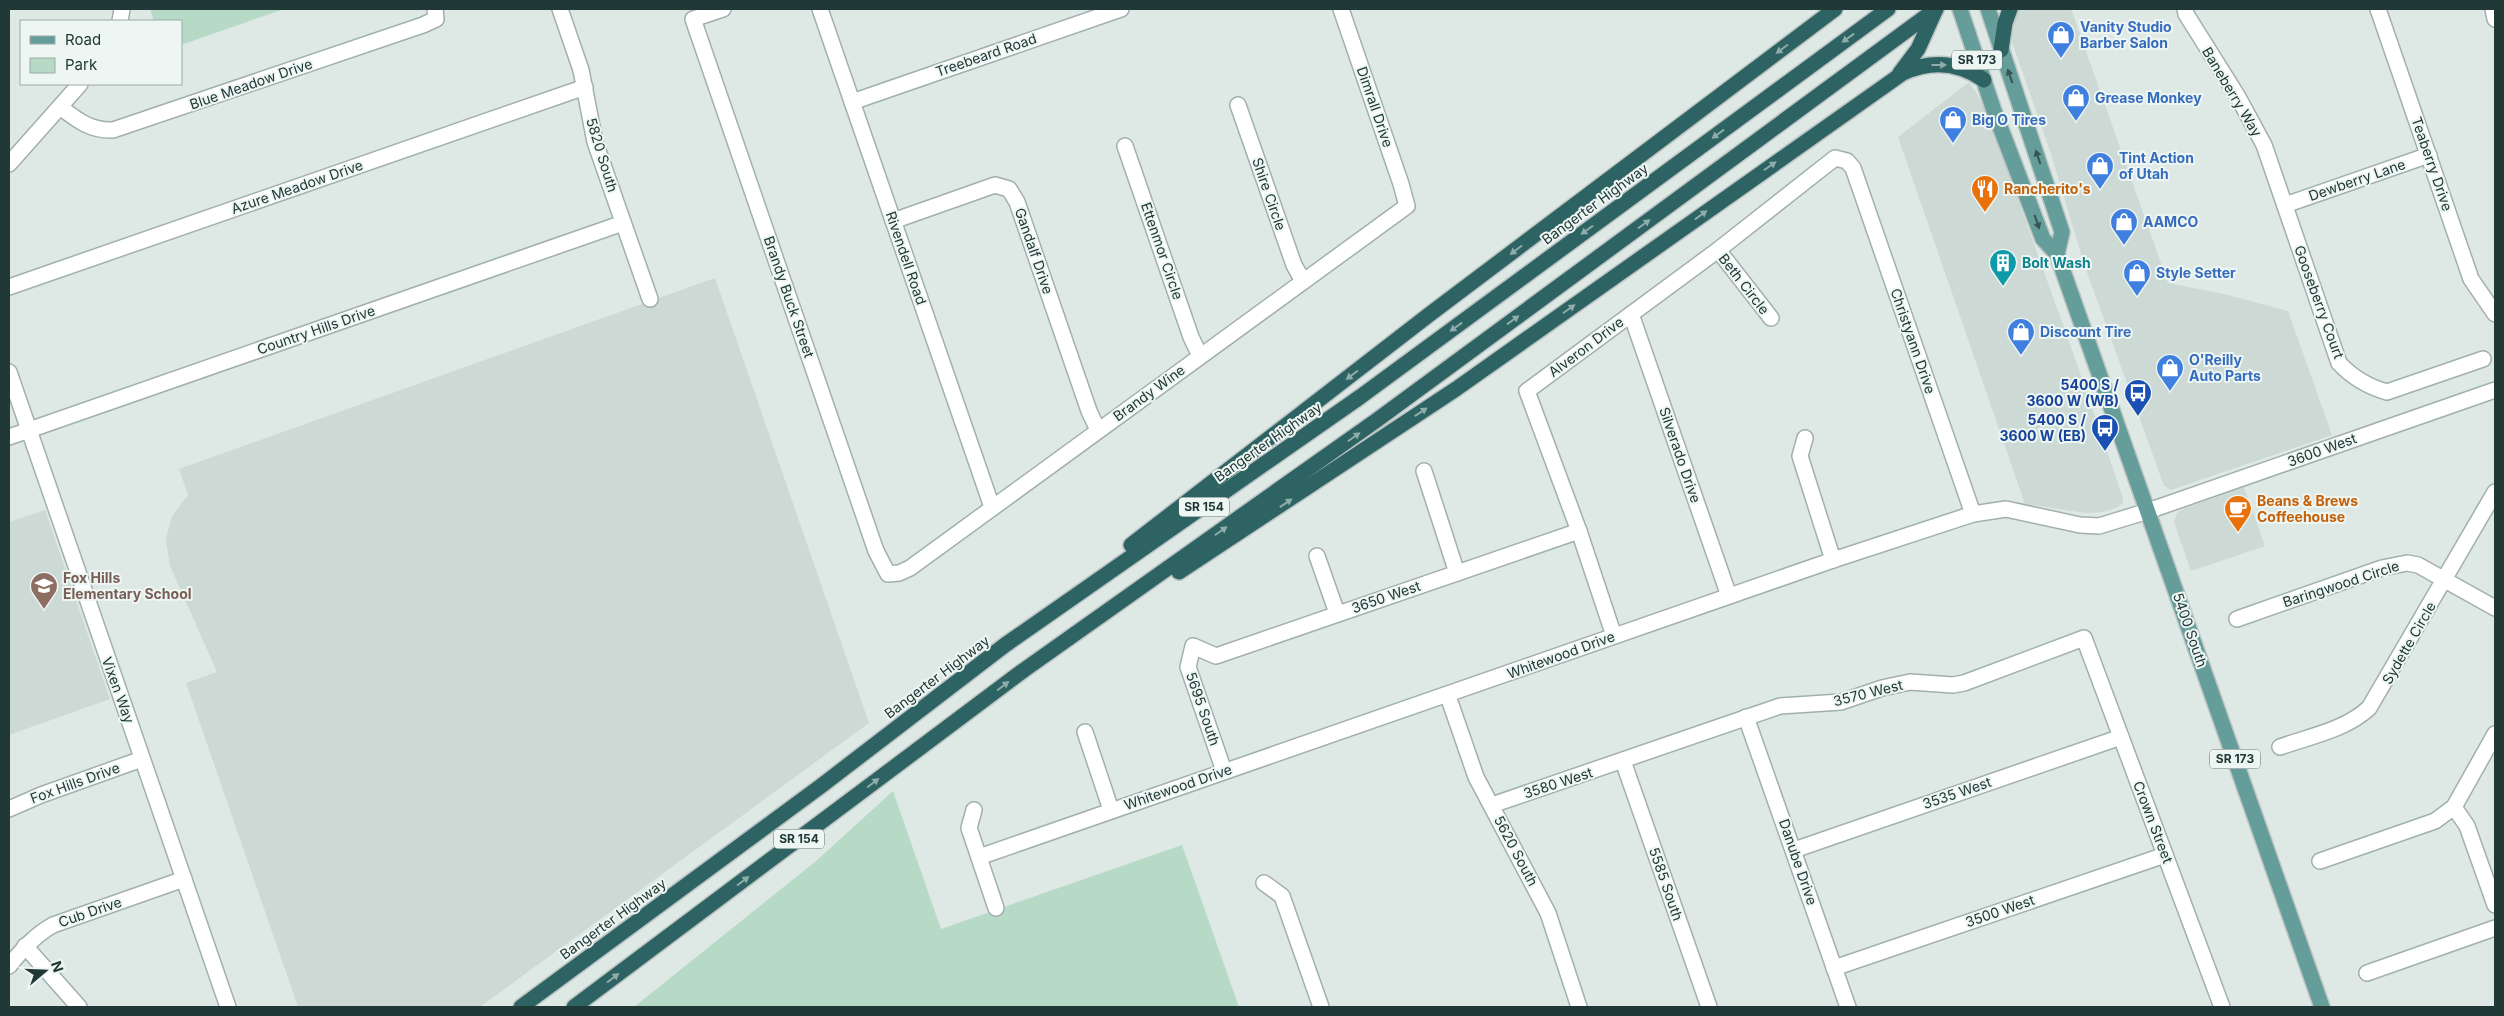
<svg xmlns="http://www.w3.org/2000/svg" width="2504" height="1016" font-family="Inter,sans-serif">
	<style>
		.built { fill: #ccd9d5 }
		.green { fill: #b7dac7 }
		.lines { fill: none; stroke-linecap: round; stroke-linejoin: round }
		.minor-casing { stroke: #a1b0ae; stroke-width: 18 }
		.major-casing { stroke: #bcc3c3; stroke-width: 18 }
		.highway-casing { stroke: #bcc3c3; stroke-width: 18 }
		.minor { stroke: #fff; stroke-width: 15 }
		.major { stroke: #649d99; stroke-width: 15 }
		.highway { stroke: #2d6362; stroke-width: 15 }
		.oneway { fill: #8eacaa }
		.oneway2 { fill: #345654 }
		.labels { text-anchor: middle; stroke-width: 4; stroke-linejoin: round; paint-order: stroke }
		.shield { fill: #eef6f3; stroke: #5e716f; stroke-width: 1 }
		.shield-label { font-size: 12px; font-weight: bold; fill: #203836 }
		.shop-label { font-size: 14px; font-weight: bold; fill: #366cbe; stroke: #eef6f3; text-anchor: start }
		.street-label { font-size: 14px; fill: #203836; stroke: #eef6f3 }
		.food-label { font-size: 14px; font-weight: bold; fill: #c56008; stroke: #eef6f3; text-anchor: start }
		.culture-label { font-size: 14px; font-weight: bold; fill: #0d838f; stroke: #eef6f3; text-anchor: start }
		.transit-label { font-size: 14px; font-weight: bold; fill: #164399; stroke: #eef6f3; text-anchor: end }
		.education-label { font-size: 14px; font-weight: bold; fill: #785e54; stroke: #eef6f3; text-anchor: start }
	</style>
	<rect width="100%" height="100%" fill="#dee9e6"/>
	<!-- built -->
	<g class="built">
		<polygon points="2020,9 2071,9 2168,283 2224,294 2288,311 2332,435 2171,490 2164,486 2084,264 2051,154 2012,42 2011,29 2016,13"/>
		<polygon points="1969,82 1979,97 1992,127 2071,347 2123,498 2123,503 2118,507 2103,512 2085,513 2025,504 1898,137"/>
		<polygon points="715,278 869,723 480,1007 298,1007 186,683 217,672 170,566 166,539 172,516 188,495 179,469"/>
		<polygon points="2244,487 2265,546 2191,571 2174,522 2177,513 2185,508"/>
		<polygon points="45,510 110,699 9,735 9,522"/>
	</g>
	<!-- green -->
	<g class="green">
		<polygon points="150,9 284,9 181,45 181,21 154,21"/>
		<polygon points="893,791 941,929 1182,845 1239,1007 634,1007 816,861"/>
	</g>
	<g class="lines">
		<defs>
			<g id="minor">
				<polyline points="560,9 581,70 595,142 650,299"/>
				<polyline points="723,9 693,19 876,551 888,574 899,573 910,568 1407,206 1401,184 1341,9"/>
				<polyline points="820,9 992,507"/>
				<path d="M 2185,9 L 2186,14 L 2238,97 L 2264,145 L 2339,363 C 2352,377 2369,387 2387,392 L 2483,359"/>
				<polyline points="2378,9 2471,279 2495,314"/>
				<polyline points="2493,9 2495,19"/>
				<polyline points="120,21 122,9"/>
				<polyline points="852,102 1121,9"/>
				<polyline points="1238,105 1294,265 1303,281"/>
				<path d="M 60,107 C 77,120 91,131 113,130 L 423,25 L 436,19 L 435,9"/>
				<polyline points="1125,146 1191,337 1200,356"/>
				<polyline points="9,164 80,84"/>
				<polyline points="2285,205 2429,155"/>
				<polyline points="893,221 995,185 1009,189 1017,202 1089,411 1098,430"/>
				<polyline points="1718,250 1771,318"/>
				<polyline points="9,287 585,87"/>
				<polyline points="1631,314 1729,596"/>
				<polyline points="9,372 228,1007"/>
				<polyline points="9,437 623,223"/>
				<polyline points="1805,438 1800,456 1833,560"/>
				<polyline points="1424,471 1457,573"/>
				<polyline points="1317,556 1337,613"/>
				<polyline points="2237,619 2382,568 2407,563 2418,565 2495,608"/>
				<polyline points="1614,636 1579,531 1527,391 1718,250 1835,158 1847,161 1853,168 1973,514"/>
				<polyline points="1448,696 1476,777 1548,913 1579,1007"/>
				<polyline points="1746,717 1848,1007"/>
				<polyline points="1085,732 1111,810"/>
				<path d="M 2280,747 C 2311,736 2345,730 2369,708 L 2495,492"/>
				<polyline points="1623,761 1709,1007"/>
				<polyline points="1224,771 1188,667 1193,646 1216,656 1579,531"/>
				<polyline points="1492,805 1780,706 1841,702 1882,688 1910,682 1953,685 1964,683 2084,638 2222,1007"/>
				<polyline points="2454,807 2467,826 2495,905"/>
				<polyline points="9,809 41,795 142,759"/>
				<polyline points="974,810 969,828 996,908"/>
				<polyline points="1794,850 2121,737"/>
				<polyline points="979,857 1833,560 1973,514 2006,509 2080,525 2099,526 2148,511 2495,390"/>
				<polyline points="2320,861 2435,821 2454,807 2495,734"/>
				<polyline points="1264,883 1282,896 1321,1007"/>
				<polyline points="25,946 79,1007"/>
				<path d="M 9,966 C 22,950 35,935 53,925 L 184,879"/>
				<polyline points="1834,968 2165,855"/>
				<polyline points="2367,973 2495,928"/>
			</g>
			<g id="major">
				<polyline points="1960,9 1994,111 2043,239 2057,254 2322,1007"/>
				<polyline points="1988,9 2062,232 2057,254"/>
			</g>
			<g id="highway">
				<polyline points="2001,50 2005,23 2010,9"/>
				<polyline points="1900,73 1918,49 1936,9"/>
				<polyline points="1131,545 1430,314 1835,9"/>
				<path d="M 1179,572 L 1456,389 L 1903,73 C 1931,60 1958,62 1984,80"/>
				<polyline points="521,1007 821,786 1005,645 1360,397 1888,9"/>
				<polyline points="574,1007 1024,670 1377,420 1936,9"/>
			</g>
		</defs>
		<!-- minor casing -->
		<use href="#minor" class="minor-casing"/>
		<!-- major casing -->
		<use href="#major" class="major-casing"/>
		<!-- highway casing -->
		<use href="#highway" class="highway-casing"/>
		<!-- minor -->
		<use href="#minor" class="minor"/>
		<!-- major -->
		<use href="#major" class="major"/>
		<!-- highway -->
		<use href="#highway" class="highway"/>
	</g>
	<!-- one-way arrows -->
	<defs><path id="oneway-solid" d="M-6-.8H1V-3.2L6.5 0L1 3.2V.8H-6Z" transform="scale(1.25)"/></defs>
	<g class="oneway">
		<use href="#oneway-solid" transform="translate(1848 38) rotate(144)"/>
		<use href="#oneway-solid" transform="translate(1782 49) rotate(143)"/>
		<use href="#oneway-solid" transform="translate(1939 65)"/>
		<use href="#oneway-solid" transform="translate(1718 134) rotate(144)"/>
		<use href="#oneway-solid" transform="translate(1770 166) rotate(-35)"/>
		<use href="#oneway-solid" transform="translate(1701 215) rotate(-36)"/>
		<use href="#oneway-solid" transform="translate(1644 224) rotate(-36)"/>
		<use href="#oneway-solid" transform="translate(1587 230) rotate(144)"/>
		<use href="#oneway-solid" transform="translate(1516 250) rotate(143)"/>
		<use href="#oneway-solid" transform="translate(1569 309) rotate(-35)"/>
		<use href="#oneway-solid" transform="translate(1513 320) rotate(-36)"/>
		<use href="#oneway-solid" transform="translate(1456 327) rotate(144)"/>
		<use href="#oneway-solid" transform="translate(1352 375) rotate(143)"/>
		<use href="#oneway-solid" transform="translate(1421 412) rotate(-34)"/>
		<use href="#oneway-solid" transform="translate(1354 437) rotate(-35)"/>
		<use href="#oneway-solid" transform="translate(1286 503) rotate(-34)"/>
		<use href="#oneway-solid" transform="translate(1221 531) rotate(-35)"/>
		<use href="#oneway-solid" transform="translate(1003 686) rotate(-37)"/>
		<use href="#oneway-solid" transform="translate(873 783) rotate(-37)"/>
		<use href="#oneway-solid" transform="translate(743 881) rotate(-37)"/>
		<use href="#oneway-solid" transform="translate(613 978) rotate(-37)"/>
	</g>
	<g class="oneway2">
		<use href="#oneway-solid" transform="translate(2010 76) rotate(-109)"/>
		<use href="#oneway-solid" transform="translate(2038 157) rotate(-109)"/>
		<use href="#oneway-solid" transform="translate(2037 222) rotate(70)"/>
	</g>
	<!-- icons -->
	<defs>
		<symbol id="shop-pin" viewBox="-11 -11 22 30"><path d="M0 17L-7.5 6A9.5 9.5 0 1 1 7.5 6Z" fill="#3f7fe0" stroke="#eef6f3"/><path d="M-5-2.5h2.3a2.7 3.5 0 0 1 5.4 0H5L5.5 6h-11ZM-1.5-2.5h3a1.5 2.3 0 0 0-3 0Z" fill="#fff"/></symbol>
		<symbol id="restaurant-pin" viewBox="-11 -11 22 30"><path d="M0 17L-7.5 6A9.5 9.5 0 1 1 7.5 6Z" fill="#e8710a" stroke="#eef6f3"/><path d="M-5-6h1v4h1v-4h1v4h1v-4h1v5L-1.5 .5V6h-2V.5L-5-1ZM5-6V6H3V1.5H1.5Q1.5-4 5-6Z" fill="#fff"/></symbol>
		<symbol id="building-pin" viewBox="-11 -11 22 30"><path d="M0 17L-7.5 6A9.5 9.5 0 1 1 7.5 6Z" fill="#0f9aa8" stroke="#eef6f3"/><path d="M-4-6H4V6H1V3H-1V6H-4ZM-2.5-4.3h1.7v1.8h-1.7ZM.8-4.3h1.7v1.8H.8ZM-2.5-1h1.7V.8h-1.7ZM.8-1h1.7V.8H.8Z" fill="#fff"/></symbol>
		<symbol id="bus-pin" viewBox="-11 -11 22 30"><path d="M0 17L-7.5 6A9.5 9.5 0 1 1 7.5 6Z" fill="#1a4fb4" stroke="#eef6f3"/><path d="M-5-6H5V4H4V6H2V4H-2V6H-4V4H-5ZM-3.5-4V0h7V-4ZM-3.5 1.2v1.5H-2V1.2ZM2 1.2v1.5H3.5V1.2Z" fill="#fff"/></symbol>
		<symbol id="cafe-pin" viewBox="-11 -11 22 30"><path d="M0 17L-7.5 6A9.5 9.5 0 1 1 7.5 6Z" fill="#e8710a" stroke="#eef6f3"/><path d="M-5.5-4.5H6V0H3Q3 3.5 0 3.5H-2.5Q-5.5 3.5-5.5 0ZM3-3.2v2h1.7v-2ZM-6 4.5H4V6H-6Z" fill="#fff"/></symbol>
		<symbol id="school-pin" viewBox="-11 -11 22 30"><path d="M0 17L-7.5 6A9.5 9.5 0 1 1 7.5 6Z" fill="#8d6e63" stroke="#eef6f3"/><path d="M0-5L7-2L0 1L-7-2ZM-4 1L0 2.5L4 1V4Q0 6-4 4Z" fill="#fff"/></symbol>
	</defs>
	<g fill-rule="evenodd">
		<use href="#shop-pin" x="2045" y="19" width="32" height="43"/>
		<use href="#shop-pin" x="2060" y="82" width="32" height="43"/>
		<use href="#shop-pin" x="1937" y="104" width="32" height="43"/>
		<use href="#shop-pin" x="2084" y="150" width="32" height="43"/>
		<use href="#restaurant-pin" x="1969" y="173" width="32" height="43"/>
		<use href="#shop-pin" x="2108" y="206" width="32" height="43"/>
		<use href="#building-pin" x="1987" y="247" width="32" height="43"/>
		<use href="#shop-pin" x="2121" y="257" width="32" height="43"/>
		<use href="#shop-pin" x="2005" y="316" width="32" height="43"/>
		<use href="#shop-pin" x="2154" y="352" width="32" height="43"/>
		<use href="#bus-pin" x="2122" y="377" width="32" height="43"/>
		<use href="#bus-pin" x="2089" y="412" width="32" height="43"/>
		<use href="#cafe-pin" x="2222" y="493" width="32" height="43"/>
		<use href="#school-pin" x="28" y="570" width="32" height="43"/>
	</g>
	<g class="labels">
		<!-- shield labels -->
		<g class="shield">
			<rect x="1952" y="50.5" width="50" height="19" rx="4"/>
			<rect x="1179" y="497.5" width="50" height="19" rx="4"/>
			<rect x="2210" y="749.5" width="50" height="19" rx="4"/>
			<rect x="774" y="829.5" width="50" height="19" rx="4"/>
		</g>
		<g class="shield-label">
			<text x="1977" y="64">SR 173</text>
			<text x="1204" y="511">SR 154</text>
			<text x="2235" y="763">SR 173</text>
			<text x="799" y="843">SR 154</text>
		</g>
		<!-- shop labels -->
		<g class="shop-label">
			<text x="2080" y="32">Vanity Studio<tspan x="2080" dy="16">Barber Salon</tspan></text>
			<text x="2095" y="103">Grease Monkey</text>
			<text x="1972" y="125">Big O Tires</text>
			<text x="2119" y="163">Tint Action<tspan x="2119" dy="16">of Utah</tspan></text>
			<text x="2143" y="227">AAMCO</text>
			<text x="2156" y="278">Style Setter</text>
			<text x="2040" y="337">Discount Tire</text>
			<text x="2189" y="365">O'Reilly<tspan x="2189" dy="16">Auto Parts</tspan></text>
		</g>
		<!-- street labels -->
		<g class="street-label">
			<text transform="translate(986 55) rotate(-19)" y="5">Treebeard Road</text>
			<text transform="translate(251 84) rotate(-19)" y="5">Blue Meadow Drive</text>
			<text transform="translate(2232 92) rotate(59)" y="5">Baneberry Way</text>
			<text transform="translate(1375 107) rotate(71)" y="5">Dimrall Drive</text>
			<text transform="translate(602 155) rotate(73)" y="5">5820 South</text>
			<text transform="translate(2432 164) rotate(71)" y="5">Teaberry Drive</text>
			<text transform="translate(2357 180) rotate(-19)" y="5">Dewberry Lane</text>
			<text transform="translate(297 187) rotate(-19)" y="5">Azure Meadow Drive</text>
			<text transform="translate(1269 194) rotate(71)" y="5">Shire Circle</text>
			<text transform="translate(1595 204) rotate(-36)" y="5">Bangerter Highway</text>
			<text transform="translate(1034 251) rotate(71)" y="5">Gandalf Drive</text>
			<text transform="translate(1162 251) rotate(71)" y="5">Ettenmor Circle</text>
			<text transform="translate(906 258) rotate(71)" y="5">Rivendell Road</text>
			<text transform="translate(1744 284) rotate(52)" y="5">Beth Circle</text>
			<text transform="translate(789 297) rotate(71)" y="5">Brandy Buck Street</text>
			<text transform="translate(2319 302) rotate(70)" y="5">Gooseberry Court</text>
			<text transform="translate(316 330) rotate(-19)" y="5">Country Hills Drive</text>
			<text transform="translate(1913 341) rotate(71)" y="5">Christyann Drive</text>
			<text transform="translate(1586 347) rotate(-37)" y="5">Alveron Drive</text>
			<text transform="translate(1149 393) rotate(-36)" y="5">Brandy Wine</text>
			<text transform="translate(1268 442) rotate(-35)" y="5">Bangerter Highway</text>
			<text transform="translate(2322 450) rotate(-20)" y="5">3600 West</text>
			<text transform="translate(1680 455) rotate(71)" y="5">Silverado Drive</text>
			<text transform="translate(2341 584) rotate(-18)" y="5">Baringwood Circle</text>
			<text transform="translate(1386 597) rotate(-19)" y="5">3650 West</text>
			<text transform="translate(2190 630) rotate(71)" y="5">5400 South</text>
			<text transform="translate(2409 643) rotate(-60)" y="5">Sydette Circle</text>
			<text transform="translate(1561 655) rotate(-20)" y="5">Whitewood Drive</text>
			<text transform="translate(937 677) rotate(-37)" y="5">Bangerter Highway</text>
			<text transform="translate(118 690) rotate(70)" y="5">Vixen Way</text>
			<text transform="translate(1868 693) rotate(-14)" y="5">3570 West</text>
			<text transform="translate(1203 709) rotate(71)" y="5">5695 South</text>
			<text transform="translate(75 783) rotate(-20)" y="5">Fox Hills Drive</text>
			<text transform="translate(1558 783) rotate(-18)" y="5">3580 West</text>
			<text transform="translate(1178 787) rotate(-19)" y="5">Whitewood Drive</text>
			<text transform="translate(1957 793) rotate(-19)" y="5">3535 West</text>
			<text transform="translate(2153 822) rotate(69)" y="5">Crown Street</text>
			<text transform="translate(1516 851) rotate(62)" y="5">5620 South</text>
			<text transform="translate(1798 862) rotate(71)" y="5">Danube Drive</text>
			<text transform="translate(1666 884) rotate(71)" y="5">5585 South</text>
			<text transform="translate(2000 911) rotate(-19)" y="5">3500 West</text>
			<text transform="translate(90 912) rotate(-19)" y="5">Cub Drive</text>
			<text transform="translate(613 919) rotate(-36)" y="5">Bangerter Highway</text>
		</g>
		<!-- food labels -->
		<g class="food-label">
			<text x="2004" y="194">Rancherito's</text>
			<text x="2257" y="506">Beans &amp; Brews<tspan x="2257" dy="16">Coffeehouse</tspan></text>
		</g>
		<!-- culture labels -->
		<g class="culture-label">
			<text x="2022" y="268">Bolt Wash</text>
		</g>
		<!-- transit labels -->
		<g class="transit-label">
			<text x="2119" y="390">5400 S /<tspan x="2119" dy="16">3600 W (WB)</tspan></text>
			<text x="2086" y="425">5400 S /<tspan x="2086" dy="16">3600 W (EB)</tspan></text>
		</g>
		<!-- education labels -->
		<g class="education-label">
			<text x="63" y="583">Fox Hills<tspan x="63" dy="16">Elementary School</tspan></text>
		</g>
	</g>
	<!-- border -->
	<rect width="2504" height="1016" fill="none" stroke="#203836" stroke-width="20"/>
	<!-- legend -->
	<rect x="20" y="20" width="162" height="65" fill="#eef6f3" stroke="#9caaa7"/>
	<rect x="30" y="36" width="25" height="8" fill="#649d99" stroke="#9caaa7"/>
	<text x="65" y="45" font-size="15" fill="#203836">Road</text>
	<rect x="30" y="58" width="25" height="15" fill="#b7dac7" stroke="#9caaa7"/>
	<text x="65" y="70" font-size="15" fill="#203836">Park</text>
	<!-- north arrow -->
	<g transform="translate(45 971) rotate(71)" stroke="#eef6f3" stroke-width="4" paint-order="stroke">
	<path d="M0-4L9 19L0 12L-9 19Z" fill="#203836"/>
	<text y="-8" font-size="14" font-weight="bold" text-anchor="middle" fill="#203836">N</text>
	</g>
</svg>
